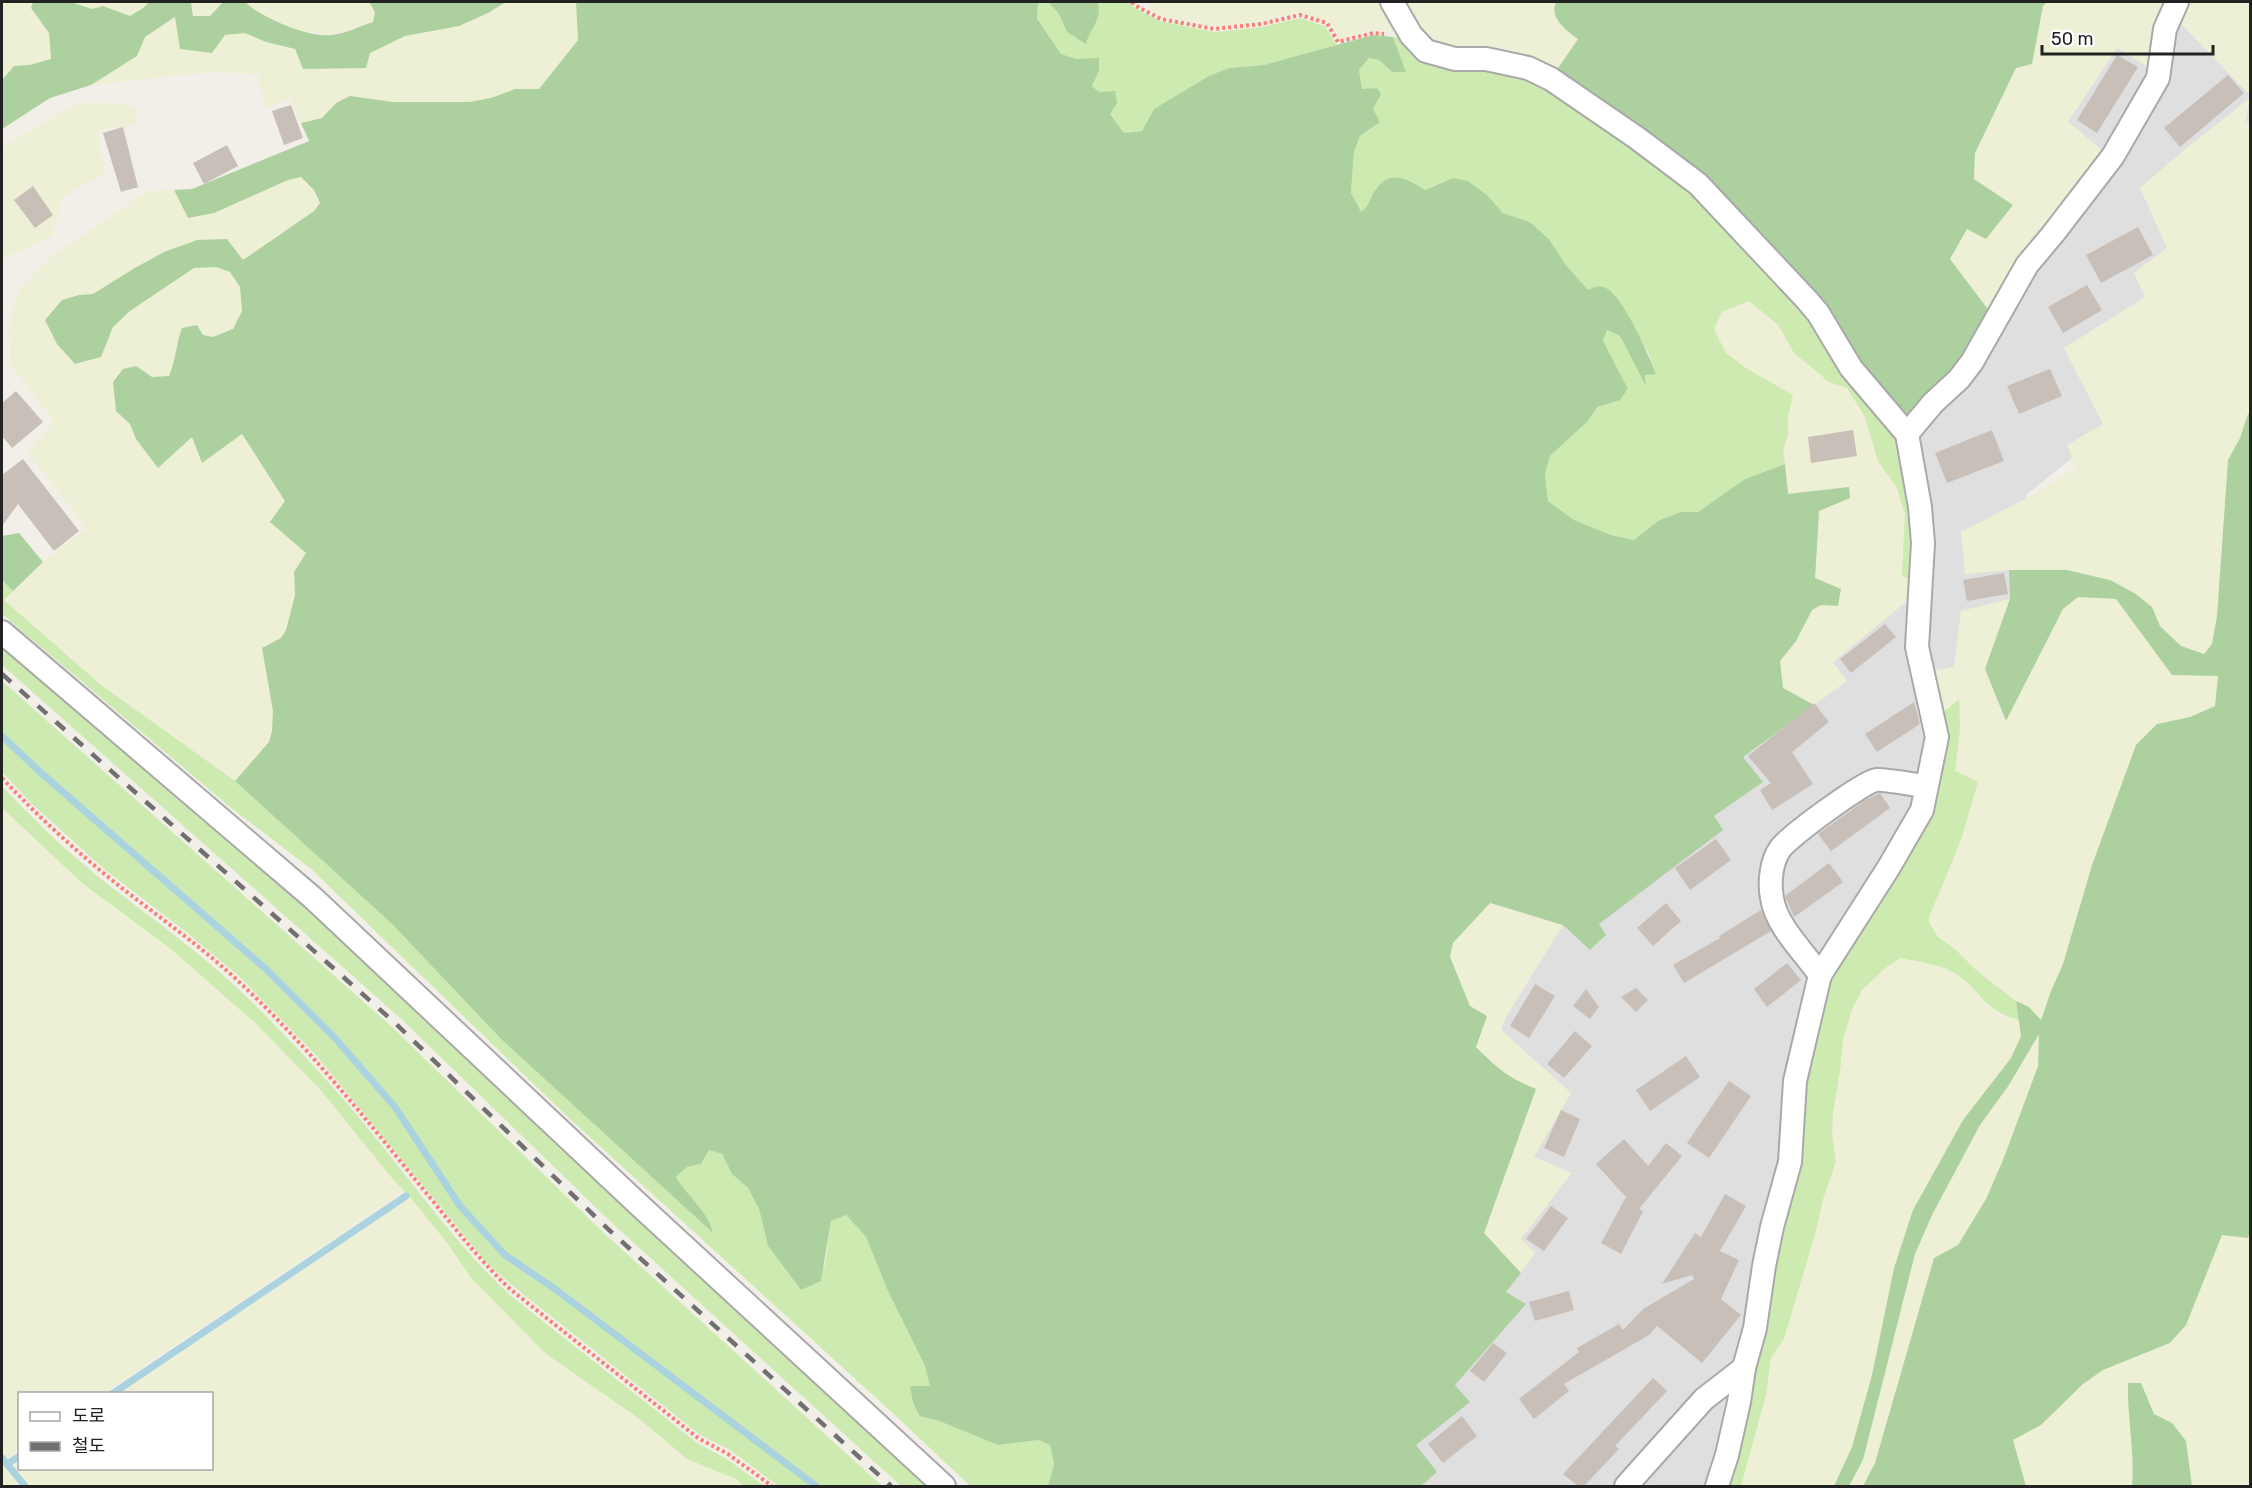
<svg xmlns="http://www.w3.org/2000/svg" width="2252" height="1488" font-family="Rubik,'Noto Sans KR',sans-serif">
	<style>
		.residential { fill: #e0dfdf }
		.farmland { fill: #eef0d5 }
		.grass { fill: #cdebb0 }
		.forest { fill: #add19e }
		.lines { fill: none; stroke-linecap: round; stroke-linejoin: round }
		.stream { stroke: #aad3df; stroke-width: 7 }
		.building { fill: #c7bfb8 }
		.minor-casing { stroke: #a9a9a9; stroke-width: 26 }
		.path { stroke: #fa8072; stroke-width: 4; stroke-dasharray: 3 3; stroke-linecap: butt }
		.minor { stroke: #fff; stroke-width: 22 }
		.rail { stroke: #707070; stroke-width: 4.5; stroke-dasharray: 12 12; stroke-linecap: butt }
	</style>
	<rect width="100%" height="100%" fill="#f2efe9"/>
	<!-- residential -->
	<polygon class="residential" points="2118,2 2250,2 2250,146 2106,431 2026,495 2023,624 1721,1486 1404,1486 1521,1105 1495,1045 1544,918 1803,437 1950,370 2035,263 2005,192"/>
	<!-- farmland -->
	<g class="farmland">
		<polygon points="2,2 33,2 31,8 49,33 51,59 29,65 14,66 2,80"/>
		<polygon points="71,2 149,2 143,8 130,16 118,12 92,9"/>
		<polygon points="191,2 223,2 210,16 193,16"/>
		<polygon points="245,2 369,2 375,12 373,22 331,35 299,30 276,21 257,13"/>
		<polygon points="506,2 576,2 578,40 539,89 515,89 491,98 469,102 393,102 350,96 336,103 322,118 301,123 290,99 266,108 257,74 212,72 91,85 137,56 145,37 176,17 225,35 245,33 266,42 366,68 370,53 405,36 459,26 488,13"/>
		<polygon points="1150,2 1379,2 1394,27 1393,32 1372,30 1339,39 1328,21 1300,13 1261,21 1214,27 1162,16 1148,9"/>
		<polygon points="1398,2 1556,2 1554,7 1578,38 1554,74 1429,47"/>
		<polygon points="2047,2 2171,2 2151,69 2117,48 2068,122 2102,150 2004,280 1990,312 1950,259 1967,229 2013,205 1974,179 1975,153 2016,68 2038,30 2043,6"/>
		<polygon points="2186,2 2250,2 2250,95 2176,19"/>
		<polygon points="2250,98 2246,121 2250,123 2250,413 2248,414 2240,438 2228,460 2217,616 2212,644 2204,654 2181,647 2160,626 2152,607 2110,580 2067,570 2009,570 1965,574 1961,532 2033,495 2076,468 2067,445 2103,424 2064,348 2145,297 2134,273 2167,248 2140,188 2183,151"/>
		<polygon points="78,103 120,103 137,108 134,125 97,131 105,173 61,198 52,236 2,259 2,148"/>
		<polygon points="301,177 314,190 320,204 314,211 243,260 197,240 164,252 133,269 93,294 79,295 101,357 113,327 130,311 194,268 216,267 230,272 240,287 242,311 233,329 214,337 202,335 176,345 175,362 169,376 152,377 116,411 130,424 136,439 158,468 192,436 202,463 241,434 285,501 270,522 306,553 294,572 295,595 286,630 281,638 262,648 273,711 272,731 269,742 235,781 101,685 4,600 43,562 86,528 28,453 54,422 10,364 9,325 19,290 50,258 147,191 174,190 188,218 288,180"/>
		<polygon points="1749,301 1778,325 1794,353 1829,382 1847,388 1865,417 1878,461 1897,488 1905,514 1902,575 1909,579 1906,602 1833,662 1847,681 1814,705 1783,688 1780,661 1796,641 1812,610 1821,605 1815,578 1819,511 1850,498 1849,487 1788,494 1783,450 1788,435 1788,417 1792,395 1746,368 1726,353 1714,328 1722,312"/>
		<polygon points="2078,597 2116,599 2172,674 2219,676 2214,706 2190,717 2157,724 2107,827 2092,865 2063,964 2051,991 2041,1020 2029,1007 2016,1001 1997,987 1977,971 1955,949 1938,937 1928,920 1938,891 1960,729 1959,700 1939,716 1926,672 1954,667 1961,611 2010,599 1985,669 2006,721 2063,609"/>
		<polygon points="2,808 82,883 172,950 255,1023 319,1088 404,1191 104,1393 20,1394 19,1450 8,1458 2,1450"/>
		<polygon points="1489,903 1563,925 1499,1028 1571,1093 1534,1157 1572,1173 1521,1239 1535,1253 1521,1273 1484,1233 1535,1089 1513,1080 1495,1066 1476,1047 1470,1007 1450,957 1453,943"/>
		<polygon points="1900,958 1937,965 1958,975 1988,1006 2001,1016 2019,1020 2021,1036 2011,1058 1963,1120 1913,1210 1894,1268 1872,1375 1852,1447 1834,1486 1741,1486 1766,1395 1771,1358 1784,1339 1816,1231 1824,1196 1836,1162 1832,1136 1833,1112 1840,1071 1843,1039 1852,1009 1862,990 1885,968"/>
		<polygon points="2040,1032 2038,1066 2003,1160 1986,1199 1958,1245 1934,1258 1875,1463 1863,1486 1849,1486 1863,1460 1915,1254 1932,1215 1980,1125 2009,1085"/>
		<polygon points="410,1197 448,1244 471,1278 546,1354 638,1418 687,1459 736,1479 744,1486 29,1486 13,1467 19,1462 20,1468 212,1468 212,1394 121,1393"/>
		<polygon points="2250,1231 2250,1478 2242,1486 2192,1486 2186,1441 2172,1423 2154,1414 2147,1401 2128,1383 2128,1406 2132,1439 2132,1486 2026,1486 2013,1440 2041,1425 2083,1384 2103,1370 2170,1343 2186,1325 2222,1234 2248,1238"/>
		<polygon points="2,1465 6,1470 19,1486 2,1486"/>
	</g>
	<!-- grass -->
	<g class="grass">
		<path d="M 1043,2 L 1048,2 L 1059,14 L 1067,32 L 1089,32 C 1099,22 1100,15 1098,2 L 1129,2 L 1135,8 L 1160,21 L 1214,32 L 1262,27 L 1300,18 L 1325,26 L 1337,45 L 1264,65 L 1229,68 L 1154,109 L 1142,131 L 1124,133 L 1110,114 L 1099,92 L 1092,86 L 1099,71 L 1099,59 L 1077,59 L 1061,54 L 1037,17 L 1038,4 Z"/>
		<path d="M 1393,37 L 1406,39 L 1520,75 L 1557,96 L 1693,189 L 1806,306 L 1889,429 L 1899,448 L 1913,518 L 1909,579 L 1902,576 L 1905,514 L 1897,488 L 1878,461 L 1865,417 L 1847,388 L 1829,382 L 1794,353 L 1778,325 L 1749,301 L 1722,312 L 1714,329 L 1726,353 L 1746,368 L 1793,395 L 1788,417 L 1788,435 L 1783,450 L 1785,464 L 1745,479 L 1698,512 L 1680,512 L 1658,521 L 1634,540 L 1611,535 L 1574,520 L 1548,501 L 1545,474 L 1550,456 L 1587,422 L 1599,407 L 1619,400 L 1628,390 L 1602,341 L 1607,330 L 1620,336 L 1646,383 L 1645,374 L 1655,373 L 1648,352 L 1615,295 L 1588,290 L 1566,265 L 1549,239 L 1530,222 L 1503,213 L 1488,196 L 1442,182 L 1425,190 C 1408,179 1390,169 1376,189 C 1369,199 1371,204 1361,213 L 1351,194 L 1354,152 L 1360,136 L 1371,129 L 1373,109 L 1362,89 L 1359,70 L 1369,58 L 1379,60 L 1392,72 L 1405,72 Z"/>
		<polygon points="2,580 13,591 4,600 101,685 235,781 392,924 501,1039 712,1232 676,1177 687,1167 701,1164 709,1150 722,1154 732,1174 748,1188 759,1209 768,1246 801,1290 825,1265 831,1221 846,1215 866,1237 887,1289 925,1366 931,1386 910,1386 918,1416 939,1421 998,1445 1039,1440 1050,1445 1054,1464 1048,1486 970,1486 897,1417 570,1119 311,869 230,807 2,614"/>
		<polygon points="2,641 309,903 934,1486 901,1486 613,1224 399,1017 2,665"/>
		<polygon points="2,681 391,1026 604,1233 882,1486 820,1486 556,1286 506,1253 462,1205 397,1106 336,1035 267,967 41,769 2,732"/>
		<path d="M 1959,699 L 1960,729 L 1955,771 L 1978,782 L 1961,840 L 1928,920 L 1938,937 L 1955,949 L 1977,971 L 2016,1001 L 2019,1020 C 1984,1011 1984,995 1959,976 C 1943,964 1919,962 1900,958 L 1885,968 L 1862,990 L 1852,1009 L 1843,1039 L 1840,1071 L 1833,1112 L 1832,1136 L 1836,1162 L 1824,1196 L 1816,1231 L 1784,1339 L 1771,1358 L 1766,1395 L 1741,1486 L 1722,1486 L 1800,1082 L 1825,977 L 1894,870 L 1939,716 Z"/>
		<polygon points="2,739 37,773 264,971 332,1039 393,1109 458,1208 503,1256 553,1291 812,1486 778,1486 730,1450 700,1435 513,1286 487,1263 314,1053 239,976 186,932 104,869 32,804 2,772"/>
		<path d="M 2,786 C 33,819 66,851 101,879 C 152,919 206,956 252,1002 C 292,1042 330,1082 366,1126 C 413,1183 456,1245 510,1295 L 697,1443 L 727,1459 L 764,1486 L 744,1486 L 736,1479 L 687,1459 L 638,1418 L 546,1354 L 471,1278 L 448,1244 L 410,1197 L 391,1177 L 319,1088 L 255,1023 L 172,950 L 82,883 L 2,808 Z"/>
	</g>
	<!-- forest -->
	<g class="forest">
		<path d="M 33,2 L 71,2 L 92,9 L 103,6 L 130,16 L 143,8 L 149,2 L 191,2 L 193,16 L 210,16 L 223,2 L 245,2 C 262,18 308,38 332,35 C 345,34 360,26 373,22 L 375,12 L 369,2 L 506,2 L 488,13 L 459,26 L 405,36 L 370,53 L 366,68 L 303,69 L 295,49 L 266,42 L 245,33 L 225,35 L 212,53 L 180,49 L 175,17 L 145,37 L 137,56 L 91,85 L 50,98 L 2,129 L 2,80 L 14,66 L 29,65 L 51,59 L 49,33 L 31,8 Z"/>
		<path d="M 576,2 L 1043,2 L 1038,4 L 1037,18 L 1061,54 L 1077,59 L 1099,58 L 1099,71 L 1092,86 L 1099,92 L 1115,91 L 1117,103 L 1110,114 L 1124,133 L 1142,131 L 1154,109 L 1209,76 L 1229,68 L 1264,65 L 1373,35 L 1393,37 L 1406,72 L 1392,72 L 1379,60 L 1369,58 L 1359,70 L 1362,89 L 1377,88 L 1381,94 L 1373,109 L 1380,122 L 1360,136 L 1354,152 L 1351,193 L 1361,212 C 1370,206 1369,198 1376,189 C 1390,169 1408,179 1425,190 L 1453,178 L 1468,181 L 1488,196 L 1503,213 L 1530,222 L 1549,239 L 1566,265 L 1588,290 C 1595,287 1599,285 1606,288 C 1623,296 1649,355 1656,374 L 1645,375 L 1646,386 L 1620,336 L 1607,330 L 1603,341 L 1628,389 L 1620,400 L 1598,407 L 1587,422 L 1550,456 L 1545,474 L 1548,501 L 1574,520 L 1611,535 L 1634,540 L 1658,521 L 1680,512 L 1698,512 L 1745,479 L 1785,464 L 1788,494 L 1849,487 L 1850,498 L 1819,511 L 1815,578 L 1841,589 L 1838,606 L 1821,605 L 1812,610 L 1796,641 L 1780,661 L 1783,688 L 1814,705 L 1743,757 L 1763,782 L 1714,816 L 1723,830 L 1599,924 L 1606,935 L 1590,950 L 1563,925 L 1490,903 L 1453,943 L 1450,957 L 1470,1006 L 1487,1016 L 1476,1047 C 1498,1069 1507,1077 1536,1089 L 1484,1233 L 1521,1273 L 1506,1292 L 1526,1304 L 1455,1385 L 1470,1402 L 1416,1445 L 1437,1472 L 1421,1486 L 1048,1486 L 1054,1464 L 1050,1445 L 1039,1440 L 998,1445 L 939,1421 L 919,1416 L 913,1402 L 910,1386 L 930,1386 L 925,1366 L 887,1289 L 866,1237 L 846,1215 L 831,1221 L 821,1281 L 801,1290 L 768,1246 L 759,1209 L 748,1188 L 732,1174 L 722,1154 L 709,1150 L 701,1164 L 687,1167 L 676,1177 C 687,1196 708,1211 713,1233 L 501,1039 L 392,924 L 235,781 L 269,742 L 272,731 L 273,711 L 262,648 L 281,638 L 286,630 L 295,595 L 294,572 L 306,553 L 270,522 L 285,501 L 242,434 L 202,463 L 192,437 L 158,468 L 136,439 L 130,424 L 116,411 L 113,382 L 123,369 L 136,366 L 152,377 L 169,376 C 176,360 176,344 182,328 L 197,325 L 203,335 L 213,337 L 233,329 L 242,311 L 240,287 L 230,272 L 216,267 L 194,268 L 130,311 L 113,327 L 101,357 L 75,364 L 57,344 L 45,320 L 62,300 L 79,295 L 93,294 L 133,269 L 164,252 L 197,240 L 227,239 L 243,260 L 314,211 L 320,203 L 314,190 L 301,177 L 288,180 L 214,213 L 188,218 L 174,190 L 192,189 L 309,141 L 301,123 L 322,118 L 336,103 L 350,96 L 393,102 L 469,102 L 491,98 L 515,89 L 539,89 L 578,40 Z"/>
		<path d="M 1048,2 L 1098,2 C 1102,23 1091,25 1086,44 L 1067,32 L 1059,14 Z"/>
		<path d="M 1556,2 L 2047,2 L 2043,6 L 2032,64 L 2016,68 L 1975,153 L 1974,179 L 2013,205 L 1986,239 L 1967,229 L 1950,259 L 1990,312 L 1948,377 L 1902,421 L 1810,296 L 1554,74 L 1578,39 C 1566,30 1549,18 1556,2 Z"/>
		<polygon points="2250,413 2250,1231 2248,1238 2222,1235 2186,1325 2170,1343 2103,1370 2083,1384 2041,1425 2013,1440 2026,1486 1863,1486 1875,1463 1934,1258 1958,1245 1986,1199 2003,1160 2038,1066 2039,1034 2009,1085 1980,1125 1932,1215 1915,1254 1863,1460 1849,1486 1834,1486 1852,1447 1872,1375 1894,1268 1913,1210 1963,1120 2011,1058 2021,1036 2016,1001 2029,1007 2041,1020 2051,991 2063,964 2092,865 2136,745 2157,724 2190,717 2215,706 2218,676 2172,675 2116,599 2078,597 2063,609 2006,721 1985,669 2010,599 2009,570 2067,570 2110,580 2136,594 2152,607 2160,626 2181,646 2204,654 2212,644 2217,616 2228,460 2240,438 2248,414"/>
		<polygon points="19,533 43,562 13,591 2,580 2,536"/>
		<path d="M 2128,1383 L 2141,1383 L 2154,1414 L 2172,1423 L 2186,1441 L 2192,1486 L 2132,1486 C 2135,1452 2127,1418 2128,1383 Z"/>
	</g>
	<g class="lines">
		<!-- stream -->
		<g class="stream">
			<polyline points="2,736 39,771 266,969 334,1037 395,1107 460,1206 505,1255 555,1289 816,1486"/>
			<polyline points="112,1394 406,1196"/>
			<polyline points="2,1458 25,1486"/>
			<polyline points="7,1464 20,1456"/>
		</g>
	</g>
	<!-- building -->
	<g class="building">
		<polygon points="2117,55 2138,67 2097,133 2077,120"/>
		<polygon points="2228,75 2244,93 2180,147 2164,128"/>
		<polygon points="291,105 303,138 284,145 272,111"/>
		<polygon points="123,127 138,187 121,192 103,133"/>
		<polygon points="227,145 238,166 204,184 193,163"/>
		<polygon points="33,186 53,215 35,228 14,200"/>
		<polygon points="2138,227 2153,255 2101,283 2086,255"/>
		<polygon points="2087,285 2102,310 2063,333 2048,307"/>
		<polygon points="2050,369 2062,396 2019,414 2007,386"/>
		<polygon points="16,391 43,422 12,448 2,436 2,403"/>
		<polygon points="1853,430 1857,456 1811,463 1808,437"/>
		<polygon points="1992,430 2004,461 1947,483 1935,453"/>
		<polygon points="23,459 79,531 54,551 18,504 2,526 2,475"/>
		<polygon points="2004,573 2008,594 1967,601 1963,580"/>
		<polygon points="1885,624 1896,637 1851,673 1840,659"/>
		<polygon points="1914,702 1920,724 1877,752 1865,734"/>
		<polygon points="1814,703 1829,722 1792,752 1813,784 1772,810 1760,790 1771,783 1748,756"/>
		<polygon points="1880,793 1890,808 1831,851 1818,834 1864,801"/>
		<polygon points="1716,839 1731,860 1690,890 1675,868"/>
		<polygon points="1829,863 1843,882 1794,917 1785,896"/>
		<polygon points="1666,903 1681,921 1653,946 1637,928"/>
		<polygon points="1761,910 1771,931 1684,983 1673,965 1720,938 1719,936"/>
		<polygon points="1787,963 1801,980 1767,1007 1754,989"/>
		<polygon points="1535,984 1555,996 1529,1038 1510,1026"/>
		<polygon points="1636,988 1648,1000 1636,1012 1621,997"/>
		<polygon points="1586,989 1599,1007 1590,1019 1573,1006"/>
		<polygon points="1575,1031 1592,1046 1564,1078 1547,1064"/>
		<polygon points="1686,1056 1700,1077 1650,1111 1636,1090"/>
		<polygon points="1729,1081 1751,1096 1709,1158 1687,1143"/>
		<polygon points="1561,1110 1580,1119 1564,1157 1544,1148"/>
		<polygon points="1624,1139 1648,1166 1666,1143 1682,1156 1639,1209 1643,1211 1621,1254 1601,1243 1626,1197 1596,1164"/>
		<polygon points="1725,1194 1746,1206 1720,1251 1739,1260 1721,1299 1741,1315 1702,1363 1657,1326 1649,1335 1564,1384 1569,1391 1534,1419 1519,1399 1579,1352 1577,1348 1619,1324 1623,1330 1643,1309 1694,1279 1692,1275 1662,1284 1695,1233 1701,1237"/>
		<polygon points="1551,1206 1568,1218 1544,1251 1526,1239"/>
		<polygon points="1569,1291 1574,1310 1535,1321 1529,1302"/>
		<polygon points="1493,1343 1507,1353 1484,1382 1470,1371"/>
		<polygon points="1653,1378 1667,1391 1615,1446 1619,1449 1584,1486 1578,1486 1563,1474"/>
		<polygon points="1462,1416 1477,1436 1443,1463 1428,1444"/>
	</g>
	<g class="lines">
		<defs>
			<g id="minor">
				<polyline points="1392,2 1411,35 1426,51 1455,59 1486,59 1528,68 1551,79 1637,138 1698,184 1806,299 1818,313 1851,368 1907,434 1920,507 1923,543 1917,647 1937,737 1922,810 1889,867 1820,975 1795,1081 1790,1162 1772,1227 1764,1266 1755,1328 1744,1368 1739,1402 1727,1455 1717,1486"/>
				<polyline points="1907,434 1933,403 1959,379 1972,362 2027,265 2053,234 2113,156 2158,78 2165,29 2177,2"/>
				<polyline points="2,632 313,898 637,1203 944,1486"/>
				<path d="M 1820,975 C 1804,952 1776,926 1772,898 C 1769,883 1771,862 1780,849 C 1788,837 1863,782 1876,780 C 1884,779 1915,785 1926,786"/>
				<polyline points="1626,1486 1704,1399 1744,1368"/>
			</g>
		</defs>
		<!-- minor casing -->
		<use href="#minor" class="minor-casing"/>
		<!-- path -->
		<g class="path">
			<polyline points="1132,2 1136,6 1161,19 1214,29 1261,24 1300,15 1327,23 1338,42 1373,33 1384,34"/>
			<path d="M 2,778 C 33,811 66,842 101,871 C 145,908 194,940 236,979 C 303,1041 361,1113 418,1183 C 448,1219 476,1257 510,1289 L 698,1438 L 728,1454 L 772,1486"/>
		</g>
		<!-- minor -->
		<use href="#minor" class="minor"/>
		<!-- rail -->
		<polyline class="rail" points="2,674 394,1022 608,1229 891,1486"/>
	</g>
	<!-- border -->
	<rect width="2252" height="1488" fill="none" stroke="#222222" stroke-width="6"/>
	<!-- legend -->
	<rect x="18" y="1392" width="195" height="78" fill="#ffffff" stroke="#a7a7a7" stroke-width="1.5"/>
	<rect x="30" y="1412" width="30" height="9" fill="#ffffff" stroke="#a7a7a7" stroke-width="1.5"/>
	<text x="72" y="1422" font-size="18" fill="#222222">도로</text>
	<rect x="30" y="1442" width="30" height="9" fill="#707070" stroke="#a7a7a7" stroke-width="1.5"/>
	<text x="72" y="1452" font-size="18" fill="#222222">철도</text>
	<!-- scale -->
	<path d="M2042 45v9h171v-9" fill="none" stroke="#222222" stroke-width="3"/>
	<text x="2051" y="45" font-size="18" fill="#222222" stroke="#ffffff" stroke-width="4.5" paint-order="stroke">50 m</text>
</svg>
